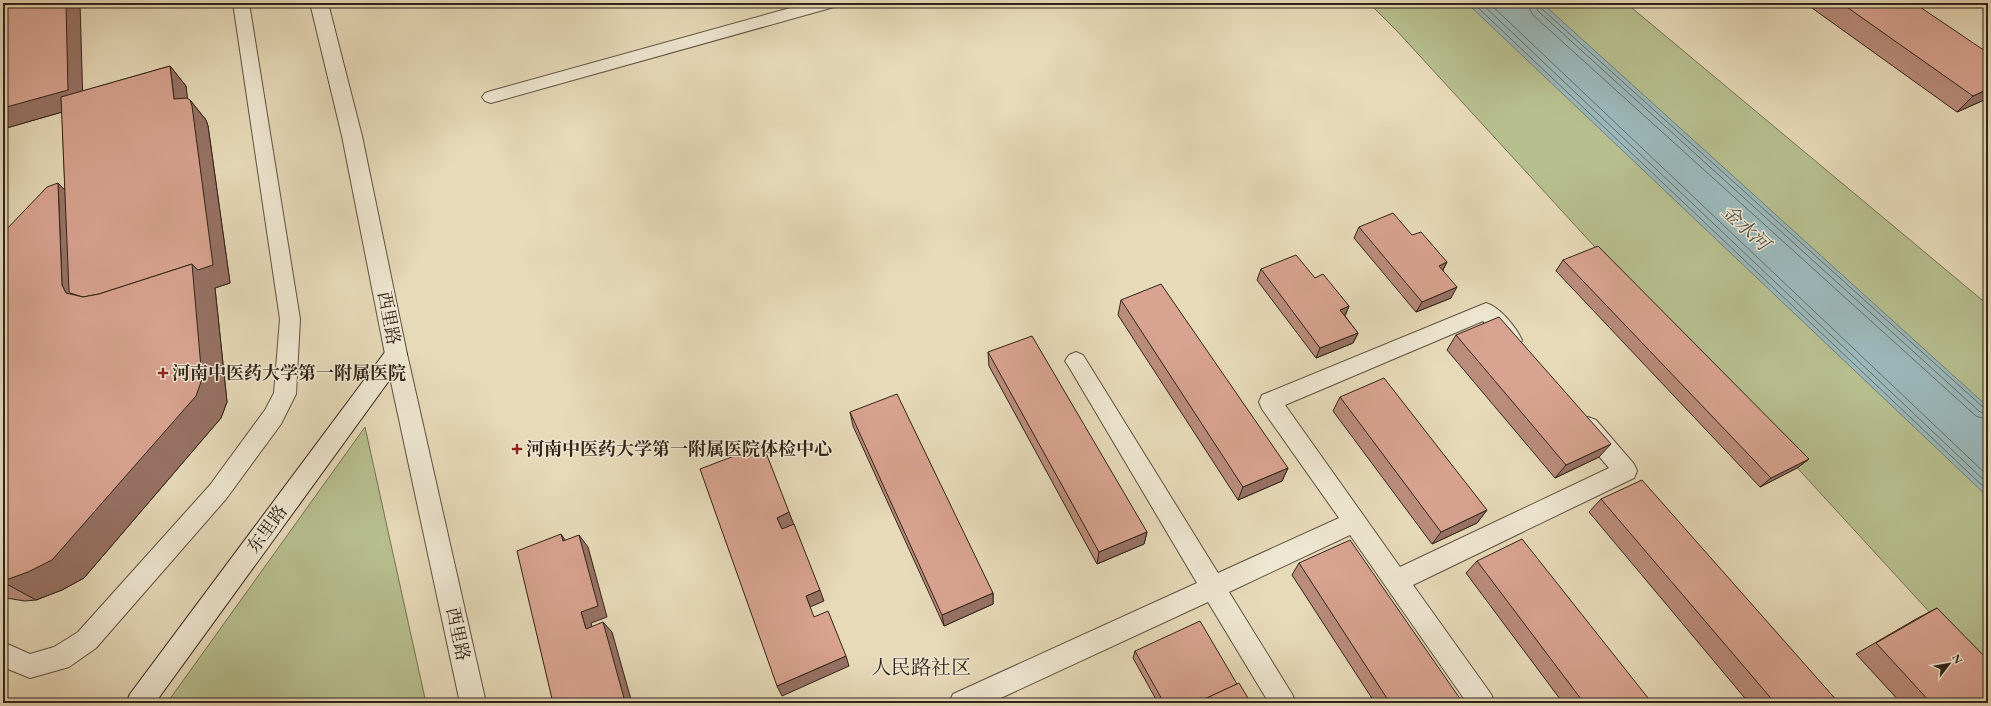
<svg xmlns="http://www.w3.org/2000/svg" width="1991" height="706" font-family="'EB Garamond','Noto Serif SC',serif">
	<style>
		.green { fill: #b7bf8f; stroke: #747154 }
		.water { fill: #9bb8ba; stroke: #717c79 }
		.lines { fill: none; stroke-linecap: round; stroke-linejoin: round }
		.shore { stroke: #666e69; stroke-width: 1 }
		.lane-casing { stroke: #5e5140; stroke-width: 2 }
		.street-casing { stroke: #5e5140; stroke-width: 2 }
		.secondary-casing { stroke: #312318; stroke-width: 2 }
		.lane { fill: #efe7d2; fill-rule: evenodd }
		.street { fill: #efe7d2; fill-rule: evenodd }
		.secondary { fill: #efe7d2; fill-rule: evenodd }
		.wall { fill: #ba8c7c; stroke: #312318 }
		.shaded-wall { fill: #977265; stroke: #312318 }
		.building { fill: #d8a390; stroke: #312318 }
		.poi-dot { fill: #8f2418; stroke: #efe7d2; stroke-width: 1.5 }
		.labels { text-anchor: middle; stroke-width: 3; stroke-linejoin: round; paint-order: stroke }
		.street-label { font-size: 18px; fill: #312318; stroke: #efe7d2 }
		.poi-label { font-size: 18px; font-weight: bold; fill: #312318; stroke: #efe7d2; text-anchor: start }
		.water-label { font-size: 19px; font-style: italic; fill: #515049; stroke: #efe7d2 }
		.quarter-label { font-size: 20px; fill: #312318; stroke: #efe7d2 }
	</style>
	<rect width="100%" height="100%" fill="#e7dab9"/>
	<filter id="stains"><feTurbulence type="fractalNoise" baseFrequency=".005" numOctaves="4"/><feColorMatrix values="0 0 0 0 .2 0 0 0 0 .09 0 0 0 0 .02 0 0 0 .5 -.17"/></filter>
	<radialGradient id="worn" r=".72"><stop offset=".6" stop-color="#630" stop-opacity="0"/><stop offset="1" stop-color="#630" stop-opacity=".3"/></radialGradient>
	<!-- green -->
	<g class="green">
		<polygon points="1369,3 1626,3 1982,300 1988,299 1988,676 1397,31"/>
		<polygon points="365,427 426,703 167,703"/>
	</g>
	<!-- water -->
	<polygon class="water" points="1467,3 1542,3 1988,407 1988,497"/>
	<g class="lines">
		<!-- shore -->
		<g class="shore">
			<polyline points="1473,3 1988,491"/>
			<polyline points="1481,3 1988,484"/>
			<polyline points="1489,3 1988,476"/>
			<polyline points="1529,3 1530,10 1534,16 1976,416 1988,420"/>
			<polyline points="1535,3 1538,11 1980,412 1988,414"/>
			<polyline points="1540,3 1541,8 1984,408 1988,409"/>
		</g>
		<defs>
			<g id="lane">
				<polygon points="233,3 249,3 300,319 296,394 281,424 226,499 96,648 69,667 30,678 3,667 3,642 30,654 54,647 78,632 210,485 265,410 274,393 280,319"/>
				<polygon points="808,3 836,3 834,7 491,103 485,101 482,97 485,93 491,91"/>
				<path d="M 1486,303 C 1500,307 1516,327 1522,340 L 1519,346 C 1503,352 1493,333 1483,321 L 1285,405 L 1400,567 L 1609,468 L 1580,434 L 1577,427 L 1580,420 L 1588,417 L 1596,420 L 1634,464 L 1637,471 L 1634,478 L 1413,585 L 1491,694 L 1495,703 L 1467,703 L 1350,535 L 1229,592 L 1292,694 L 1296,703 L 1269,703 L 1208,602 L 990,703 L 949,703 L 953,694 L 1197,583 L 1069,367 L 1065,361 L 1069,355 L 1076,352 L 1083,355 L 1218,573 L 1339,518 L 1262,409 L 1259,402 L 1262,395 Z"/>
			</g>
			<polygon id="street" points="310,3 328,3 362,136 407,354 486,703 460,703 385,354 342,136"/>
			<polygon id="secondary" points="396,345 404,348 407,354 404,360 155,703 126,703 130,694 388,348"/>
		</defs>
		<!-- lane casing -->
		<use href="#lane" class="lane-casing"/>
		<!-- street casing -->
		<use href="#street" class="street-casing"/>
		<!-- secondary casing -->
		<use href="#secondary" class="secondary-casing"/>
		<!-- lane -->
		<use href="#lane" class="lane"/>
		<!-- street -->
		<use href="#street" class="street"/>
		<!-- secondary -->
		<use href="#secondary" class="secondary"/>
	</g>
	<!-- wall -->
	<g class="wall">
		<polygon points="1805,3 1914,3 1984,100 1957,112"/>
		<polygon points="170,66 186,86 187,99 190,100 206,120 208,126 230,283 215,288 227,402 221,418 84,578 62,590 36,600 25,601 6,598 3,597 3,233 65,190 62,112 3,129 83,91"/>
		<polygon points="1359,227 1412,235 1447,262 1443,270 1451,298 1416,312 1354,238"/>
		<polygon points="1563,260 1809,459 1797,468 1760,487 1556,271"/>
		<polygon points="1261,269 1315,278 1349,306 1345,316 1358,333 1353,343 1316,358 1257,280"/>
		<polygon points="1121,300 1288,468 1282,481 1238,500 1118,315"/>
		<polygon points="1456,335 1599,457 1555,478 1447,350"/>
		<polygon points="988,352 1147,532 1144,544 1097,564 989,366"/>
		<polygon points="1340,397 1487,510 1477,523 1432,544 1333,411"/>
		<polygon points="850,412 993,593 993,604 944,626 853,426"/>
		<polygon points="1601,499 1839,703 1749,703 1589,512"/>
		<polygon points="1477,561 1652,703 1563,703 1466,573"/>
		<polygon points="1299,563 1463,703 1375,703 1292,575"/>
		<polygon points="1937,608 1988,703 1901,703 1856,654 1916,619"/>
		<polygon points="1135,651 1237,684 1251,703 1158,703 1133,658"/>
	</g>
	<!-- shaded-wall -->
	<g class="shaded-wall">
		<polygon points="66,3 80,3 83,106 3,129 3,108"/>
		<polygon points="170,66 186,86 190,118 174,99"/>
		<polygon points="1988,70 1988,79 1984,72"/>
		<polygon points="1988,89 1988,96 1984,100 1957,112 1973,96"/>
		<polygon points="190,100 206,120 208,126 230,283 215,288 227,402 221,418 84,578 62,590 36,600 3,582 3,581 192,264"/>
		<polygon points="58,183 84,209 73,298 66,293 62,285"/>
		<polygon points="1447,262 1441,273 1439,266"/>
		<polygon points="1457,287 1451,298 1416,312 1422,302"/>
		<polygon points="1349,306 1344,317 1340,310"/>
		<polygon points="1358,333 1353,343 1316,358 1320,348"/>
		<polygon points="1611,444 1599,457 1555,478 1566,465"/>
		<polygon points="1809,459 1797,468 1760,487 1771,478"/>
		<polygon points="1288,468 1282,481 1238,500 1243,487"/>
		<polygon points="1487,510 1477,523 1432,544 1441,532"/>
		<polygon points="789,512 794,525 782,530 777,518"/>
		<polygon points="1147,532 1144,544 1097,564 1099,552"/>
		<polygon points="561,534 570,547 563,541"/>
		<polygon points="579,535 588,547 607,617 591,623 595,639 586,629 581,612"/>
		<polygon points="820,590 824,601 810,607 806,596"/>
		<polygon points="993,593 993,604 944,626 942,615"/>
		<polygon points="603,622 612,632 632,703 613,703"/>
		<polygon points="846,656 849,666 782,696 777,686"/>
	</g>
	<!-- building -->
	<g class="building">
		<polygon points="3,3 66,3 68,90 3,108"/>
		<polygon points="1841,3 1914,3 1988,53 1988,70 1984,72 1988,75 1988,89 1973,96"/>
		<polygon points="170,66 174,99 187,98 190,100 192,106 213,265 198,270 192,264 99,294 83,297 70,293 69,291 61,97"/>
		<polygon points="58,183 62,285 66,293 83,297 99,294 192,264 202,379 196,396 52,560 28,572 3,581 3,233 47,187"/>
		<polygon points="1393,213 1412,235 1421,232 1447,262 1439,266 1457,287 1422,302 1359,227"/>
		<polygon points="1598,246 1809,459 1771,478 1563,260"/>
		<polygon points="1296,255 1315,278 1323,274 1349,306 1340,310 1358,333 1320,348 1261,269"/>
		<polygon points="1161,284 1288,468 1243,487 1121,300"/>
		<polygon points="1499,317 1611,444 1566,465 1456,335"/>
		<polygon points="1032,336 1147,532 1099,552 988,352"/>
		<polygon points="1384,378 1487,510 1441,532 1340,397"/>
		<polygon points="897,394 993,593 942,615 850,412"/>
		<polygon points="763,445 789,512 777,518 782,529 794,524 820,590 806,596 814,617 828,611 846,656 777,686 700,469"/>
		<polygon points="1642,480 1839,703 1775,703 1601,499"/>
		<polygon points="561,534 563,541 579,535 598,606 581,612 586,629 603,622 624,698 613,703 553,703 517,551"/>
		<polygon points="1522,539 1652,703 1584,703 1477,561"/>
		<polygon points="1350,540 1463,703 1390,703 1299,563"/>
		<polygon points="1937,608 1988,660 1988,703 1931,703 1876,643"/>
		<polygon points="1200,621 1237,684 1196,703 1164,703 1135,651"/>
		<polygon points="1239,683 1251,703 1196,703"/>
		<polygon points="1043,699 1045,703 1034,703"/>
	</g>
	<!-- markers -->
	<g class="poi-dot">
		<path d="M161 367h4v4h4v4h-4v4h-4v-4h-4v-4h4z"/>
		<path d="M515 443h4v4h4v4h-4v4h-4v-4h-4v-4h4z"/>
	</g>
	<g class="labels">
		<!-- street labels -->
		<g class="street-label">
			<text transform="translate(389 318) rotate(79)" y="6">西里路</text>
			<text transform="translate(267 529) rotate(-54)" y="6">东里路</text>
			<text transform="translate(458 634) rotate(78)" y="6">西里路</text>
		</g>
		<!-- poi labels -->
		<g class="poi-label">
			<text x="172" y="379">河南中医药大学第一附属医院</text>
			<text x="526" y="455">河南中医药大学第一附属医院体检中心</text>
		</g>
		<!-- water labels -->
		<g class="water-label">
			<text transform="translate(1746 227) rotate(43)" y="7">金水河</text>
		</g>
		<!-- quarter labels -->
		<g class="quarter-label">
			<text x="921" y="674">人民路社区</text>
		</g>
	</g>
	<!-- margin -->
	<rect width="1991" height="706" fill="none" stroke="#e7dab9" stroke-width="16"/>
	<rect x="4" y="4" width="1983" height="698" fill="none" stroke="#312318" stroke-width="2"/>
	<rect x="8" y="8" width="1975" height="690" fill="none" stroke="#312318"/>
	<!-- north arrow -->
	<g transform="translate(1949 664) rotate(59)" stroke="#efe7d2" stroke-width="3" paint-order="stroke">
	<path d="M0-3L7 15L0 10L-7 15Z" fill="#312318"/>
	<text y="-6" font-size="11" font-weight="bold" text-anchor="middle" fill="#312318">N</text>
	</g>
	<rect width="100%" height="100%" filter="url(#stains)"/>
	<rect width="100%" height="100%" fill="url(#worn)"/>
</svg>
